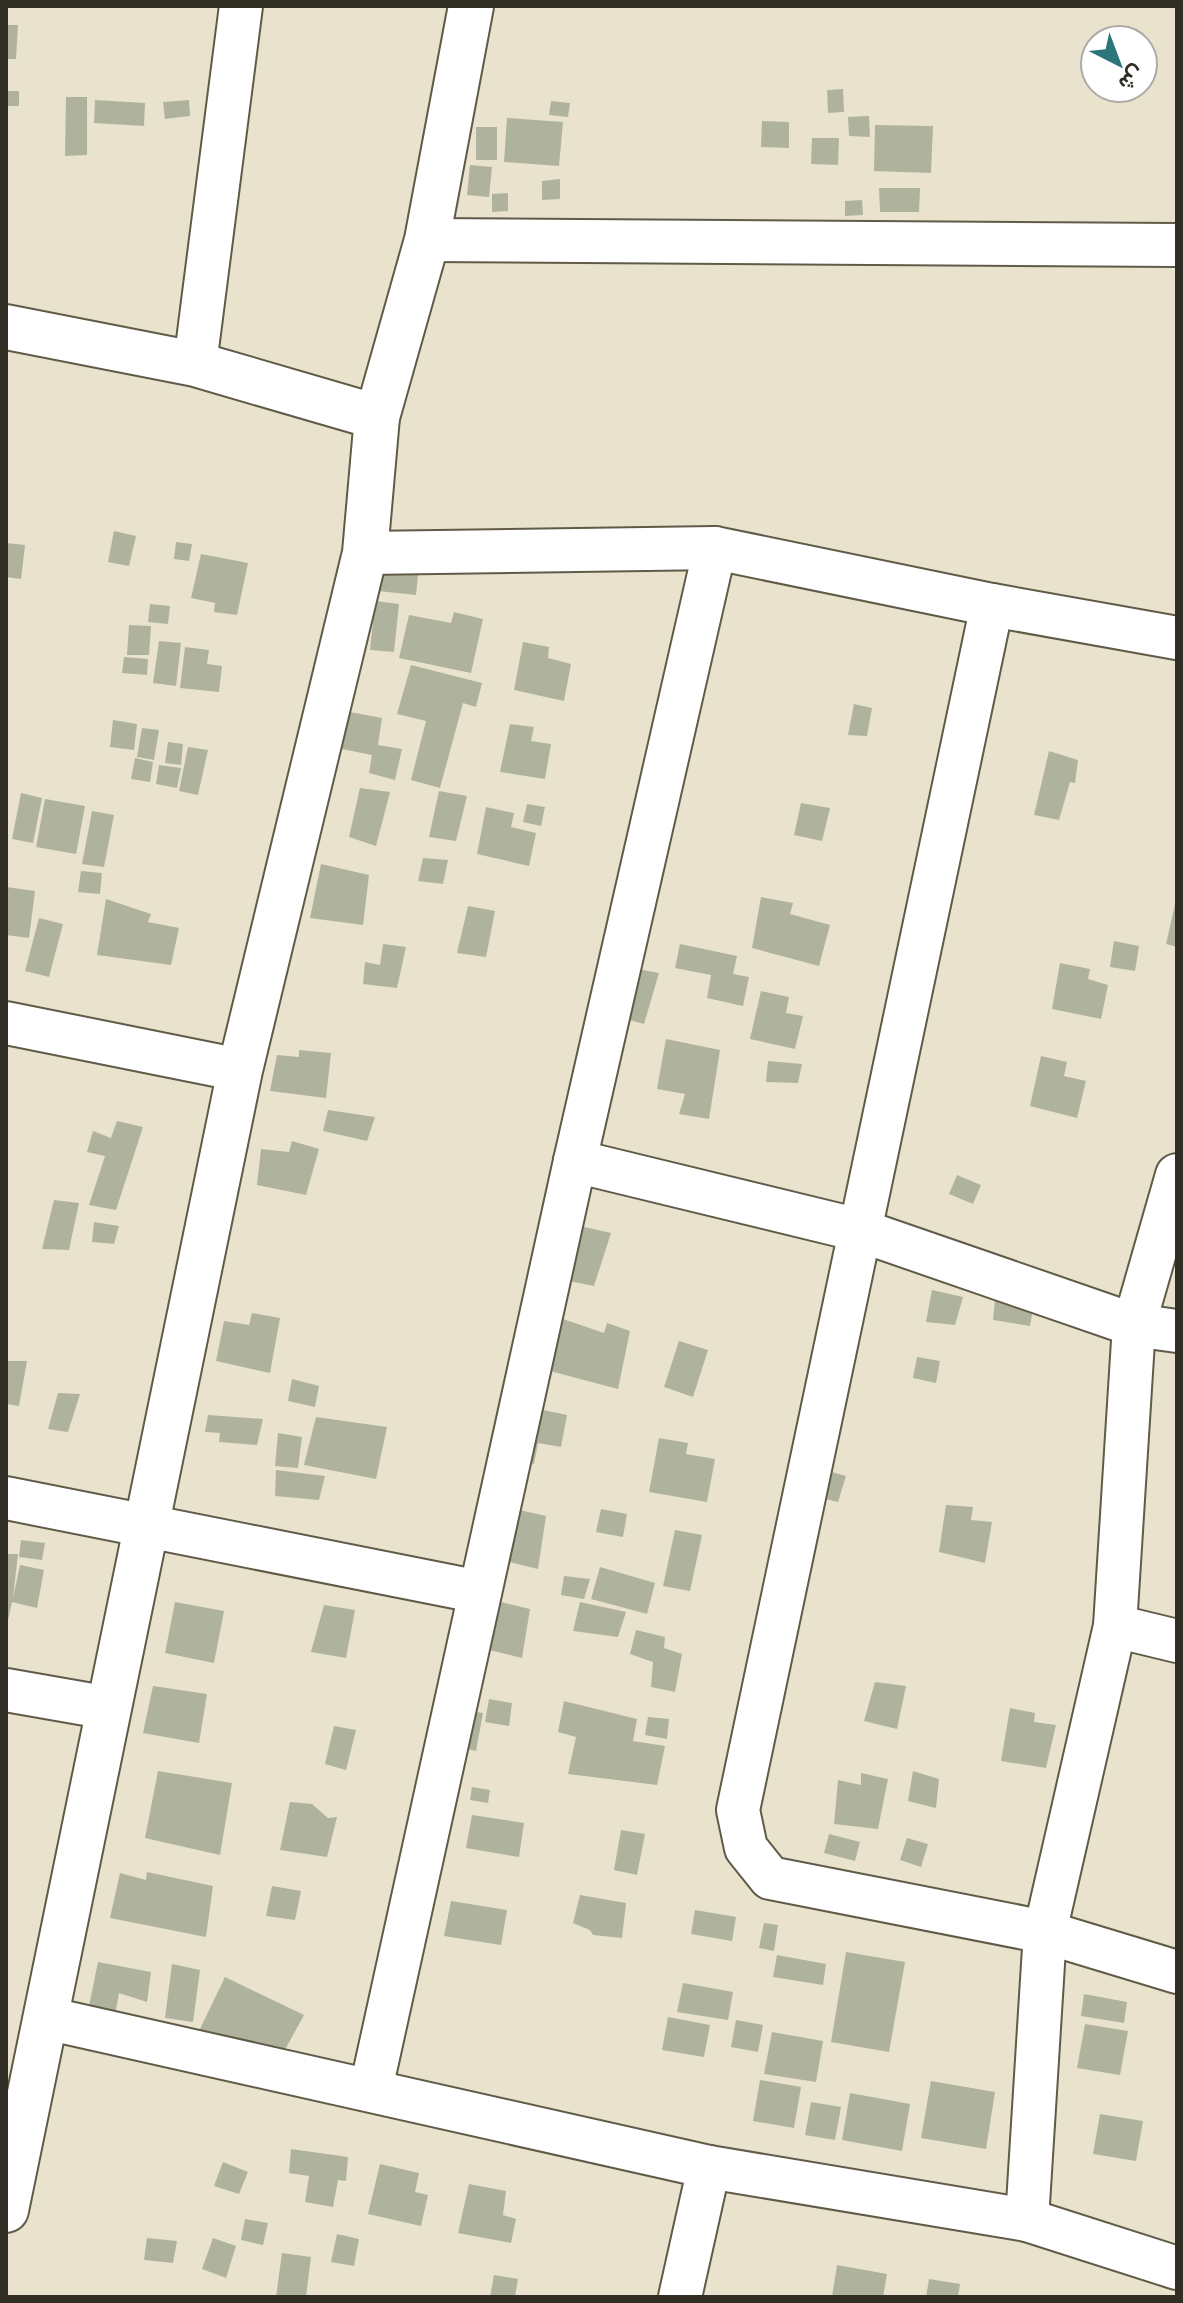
<svg xmlns="http://www.w3.org/2000/svg" width="1183" height="2303" font-family="'Exo 2',Vazirmatn,sans-serif">
	<style>
		.building { fill: #afb39e }
		.lines { fill: none; stroke-linecap: round; stroke-linejoin: round }
		.minor-casing { stroke: #605b48; stroke-width: 46 }
		.tertiary-casing { stroke: #605b48; stroke-width: 48 }
		.minor { stroke: #fff; stroke-width: 42 }
		.tertiary { stroke: #fff; stroke-width: 44 }
	</style>
	<rect width="100%" height="100%" fill="#e9e3cd"/>
	<!-- building -->
	<g class="building">
		<polygon points="6,25 18,25 16,59 6,59"/>
		<polygon points="843,89 844,112 828,113 827,90"/>
		<rect x="6" y="91" width="13" height="15"/>
		<polygon points="66,97 87,97 87,155 65,156"/>
		<polygon points="95,100 145,103 144,126 94,123"/>
		<polygon points="189,100 190,116 165,119 163,102"/>
		<polygon points="551,101 570,103 568,117 549,115"/>
		<polygon points="869,116 870,137 849,136 848,117"/>
		<polygon points="507,118 563,122 559,166 504,162"/>
		<polygon points="762,121 789,122 789,148 761,147"/>
		<polygon points="875,125 933,126 931,173 874,171"/>
		<rect x="476" y="127" width="21" height="33"/>
		<polygon points="812,138 839,138 838,165 811,164"/>
		<polygon points="470,165 492,167 489,197 467,195"/>
		<polygon points="560,179 560,199 542,200 542,181"/>
		<polygon points="879,188 920,188 919,212 880,212"/>
		<polygon points="508,193 508,211 492,212 492,194"/>
		<polygon points="862,200 863,215 845,216 845,201"/>
		<polygon points="114,531 136,536 129,566 108,562"/>
		<polygon points="176,542 192,544 189,561 174,559"/>
		<polygon points="6,543 25,545 21,579 6,577"/>
		<polygon points="201,554 248,563 237,615 214,612 215,603 191,598"/>
		<polygon points="380,571 418,575 416,595 378,591"/>
		<polygon points="375,601 399,604 394,652 370,650"/>
		<polygon points="150,604 170,606 168,624 148,622"/>
		<polygon points="454,612 483,619 471,673 399,658 409,615 451,623"/>
		<polygon points="129,625 151,626 149,655 127,655"/>
		<polygon points="159,641 181,643 176,686 153,683"/>
		<polygon points="523,642 549,647 548,658 571,664 564,701 514,690"/>
		<polygon points="185,647 209,650 207,664 222,666 219,692 180,688"/>
		<polygon points="124,657 148,659 147,675 122,673"/>
		<polygon points="411,665 482,683 476,707 463,703 440,788 411,780 426,721 397,714"/>
		<polygon points="854,704 872,708 867,736 848,735"/>
		<polygon points="350,712 382,718 378,745 402,749 395,780 369,773 372,755 342,749"/>
		<polygon points="113,720 137,724 134,750 110,747"/>
		<polygon points="510,724 534,727 531,741 551,744 545,779 500,772"/>
		<polygon points="142,728 159,730 154,760 137,757"/>
		<polygon points="168,742 183,744 181,765 165,763"/>
		<polygon points="188,747 208,750 198,795 179,791"/>
		<polygon points="1049,751 1078,760 1075,783 1070,782 1059,820 1034,815"/>
		<polygon points="135,758 153,762 150,782 131,779"/>
		<polygon points="159,765 181,768 177,788 156,784"/>
		<polygon points="360,788 390,792 376,846 349,837"/>
		<polygon points="439,791 467,796 456,841 429,837"/>
		<polygon points="21,793 42,798 33,843 12,839"/>
		<polygon points="45,799 85,806 76,854 36,847"/>
		<polygon points="801,803 830,808 822,841 794,835"/>
		<polygon points="527,804 545,807 541,826 523,822"/>
		<polygon points="486,807 514,813 511,827 536,833 529,866 477,854"/>
		<polygon points="92,811 114,815 104,867 82,864"/>
		<polygon points="423,858 448,860 443,884 418,881"/>
		<polygon points="321,864 369,875 363,925 310,918"/>
		<polygon points="81,871 102,873 100,894 78,892"/>
		<polygon points="6,887 35,891 29,938 6,935"/>
		<polygon points="761,897 793,903 790,914 830,925 819,966 752,948"/>
		<polygon points="106,899 151,914 148,922 179,928 171,965 97,955"/>
		<polygon points="1176,900 1177,900 1177,947 1166,944"/>
		<polygon points="468,906 495,911 486,957 457,953"/>
		<polygon points="39,918 63,924 49,977 25,971"/>
		<polygon points="1114,941 1139,946 1135,971 1110,967"/>
		<polygon points="383,944 406,947 397,988 363,984 365,962 380,965"/>
		<polygon points="680,944 737,956 733,974 749,977 743,1006 707,998 711,975 675,968"/>
		<polygon points="1060,963 1090,969 1088,979 1108,985 1101,1019 1052,1009"/>
		<polygon points="627,967 659,973 644,1024 593,1010"/>
		<polygon points="761,991 789,997 786,1013 803,1016 795,1049 750,1039"/>
		<polygon points="666,1039 720,1050 709,1119 679,1114 685,1094 657,1089"/>
		<polygon points="299,1050 331,1053 326,1098 270,1091 277,1055 299,1057"/>
		<polygon points="1041,1056 1067,1062 1064,1076 1086,1081 1077,1118 1030,1106"/>
		<polygon points="768,1061 802,1064 798,1083 766,1082"/>
		<polygon points="328,1110 375,1117 367,1141 323,1131"/>
		<polygon points="117,1121 143,1127 116,1210 89,1205 105,1156 87,1152 93,1131 111,1138"/>
		<polygon points="292,1141 319,1149 306,1195 257,1185 261,1149 289,1152"/>
		<polygon points="957,1175 981,1185 973,1204 949,1194"/>
		<polygon points="54,1200 79,1203 69,1250 42,1249"/>
		<polygon points="94,1222 119,1226 114,1244 92,1242"/>
		<polygon points="576,1225 611,1233 594,1286 544,1276"/>
		<polygon points="932,1290 963,1297 955,1325 926,1322"/>
		<polygon points="995,1300 1033,1309 1030,1326 993,1320"/>
		<polygon points="252,1313 280,1318 270,1373 216,1361 224,1321 249,1325"/>
		<polygon points="563,1319 604,1333 607,1323 630,1331 618,1389 527,1365 558,1331"/>
		<polygon points="679,1341 708,1350 693,1397 664,1387"/>
		<polygon points="917,1357 940,1361 936,1383 913,1378"/>
		<polygon points="6,1361 27,1361 19,1406 6,1404"/>
		<polygon points="292,1379 319,1386 315,1407 288,1401"/>
		<polygon points="58,1393 80,1394 68,1432 48,1429"/>
		<polygon points="538,1409 567,1415 561,1447 538,1443 534,1464 505,1459"/>
		<polygon points="208,1415 263,1419 257,1445 219,1442 220,1433 205,1432"/>
		<polygon points="316,1417 387,1427 376,1479 304,1465"/>
		<polygon points="278,1433 302,1437 298,1468 275,1466"/>
		<polygon points="659,1438 688,1443 686,1454 715,1459 707,1502 649,1492"/>
		<polygon points="821,1469 846,1476 838,1502 814,1496"/>
		<polygon points="276,1470 325,1476 319,1500 275,1496"/>
		<polygon points="946,1505 973,1507 971,1520 992,1522 985,1563 939,1552"/>
		<polygon points="515,1509 546,1516 538,1569 488,1557"/>
		<polygon points="601,1509 627,1514 623,1537 596,1532"/>
		<polygon points="675,1530 702,1535 690,1591 663,1586"/>
		<polygon points="21,1540 45,1543 42,1560 19,1557"/>
		<polygon points="6,1554 18,1554 13,1598 20,1565 44,1570 37,1608 12,1602 7,1625"/>
		<polygon points="600,1567 655,1583 647,1614 591,1599"/>
		<polygon points="564,1576 590,1579 584,1599 561,1595"/>
		<polygon points="175,1602 224,1611 214,1663 165,1653"/>
		<polygon points="501,1602 530,1609 522,1658 473,1646 480,1611 498,1613"/>
		<polygon points="580,1602 626,1612 618,1637 573,1631"/>
		<polygon points="324,1605 355,1610 346,1658 311,1652"/>
		<polygon points="636,1630 665,1637 664,1648 682,1654 675,1692 651,1687 653,1662 630,1654"/>
		<polygon points="875,1682 906,1686 897,1729 864,1721"/>
		<polygon points="153,1686 207,1694 199,1743 143,1733"/>
		<polygon points="489,1699 512,1703 509,1726 485,1722"/>
		<polygon points="564,1701 637,1719 633,1741 665,1746 657,1785 568,1774 576,1737 558,1732"/>
		<polygon points="1010,1708 1035,1713 1034,1722 1056,1725 1046,1768 1001,1761"/>
		<polygon points="461,1710 483,1713 476,1751 451,1745"/>
		<polygon points="648,1717 669,1719 667,1739 645,1735"/>
		<polygon points="334,1726 356,1730 346,1770 325,1764"/>
		<polygon points="158,1771 232,1783 220,1855 145,1838"/>
		<polygon points="913,1771 939,1779 936,1808 908,1801"/>
		<polygon points="861,1773 888,1779 878,1829 834,1824 838,1780 861,1785"/>
		<polygon points="472,1787 490,1790 488,1803 470,1800"/>
		<polygon points="290,1802 312,1804 328,1818 337,1817 327,1857 280,1850"/>
		<polygon points="472,1815 524,1823 519,1857 466,1848"/>
		<polygon points="621,1830 645,1834 637,1875 614,1870"/>
		<polygon points="829,1834 860,1842 855,1861 824,1853"/>
		<polygon points="907,1838 928,1844 921,1867 900,1860"/>
		<polygon points="147,1872 213,1886 206,1937 110,1918 120,1873 146,1880"/>
		<polygon points="272,1886 301,1891 295,1920 266,1916"/>
		<polygon points="580,1895 626,1903 622,1938 593,1935 590,1930 573,1923"/>
		<polygon points="451,1901 507,1910 501,1945 444,1936"/>
		<polygon points="695,1910 736,1917 732,1941 691,1934"/>
		<polygon points="764,1923 778,1925 774,1951 759,1948"/>
		<polygon points="846,1952 905,1962 889,2052 831,2042"/>
		<polygon points="777,1955 826,1964 823,1985 773,1977"/>
		<polygon points="98,1962 151,1972 147,2002 119,1993 115,2015 89,2006"/>
		<polygon points="172,1964 200,1970 193,2022 165,2018"/>
		<polygon points="225,1977 304,2015 275,2068 199,2031"/>
		<polygon points="683,1983 733,1992 728,2020 677,2012"/>
		<polygon points="1084,1994 1127,2002 1124,2023 1081,2016"/>
		<polygon points="668,2017 710,2025 704,2057 662,2050"/>
		<polygon points="736,2020 763,2025 758,2052 731,2047"/>
		<polygon points="1085,2024 1128,2031 1120,2075 1077,2068"/>
		<polygon points="772,2032 823,2041 816,2082 764,2074"/>
		<polygon points="760,2080 801,2087 794,2128 753,2121"/>
		<polygon points="931,2081 995,2092 986,2149 921,2138"/>
		<polygon points="850,2093 910,2104 902,2151 842,2140"/>
		<polygon points="811,2102 841,2107 835,2140 805,2135"/>
		<polygon points="1100,2114 1143,2121 1136,2161 1093,2154"/>
		<polygon points="291,2149 348,2157 346,2181 338,2180 333,2207 305,2202 309,2176 289,2173"/>
		<polygon points="223,2162 248,2172 239,2194 214,2186"/>
		<polygon points="380,2164 419,2173 415,2192 428,2195 421,2226 368,2214"/>
		<polygon points="469,2184 506,2191 503,2215 516,2219 511,2243 458,2233"/>
		<polygon points="245,2219 268,2223 263,2245 241,2240"/>
		<polygon points="337,2234 359,2239 354,2266 331,2262"/>
		<polygon points="147,2238 177,2241 173,2263 144,2260"/>
		<polygon points="213,2238 236,2246 226,2278 202,2269"/>
		<polygon points="282,2253 311,2257 306,2297 276,2297"/>
		<polygon points="837,2265 887,2274 883,2297 832,2297"/>
		<polygon points="494,2275 518,2279 515,2297 490,2297"/>
		<polygon points="929,2279 960,2284 958,2297 926,2297"/>
	</g>
	<g class="lines">
		<defs>
			<g id="minor">
				<polyline points="427,240 1177,245"/>
				<polyline points="195,364 241,6"/>
				<polyline points="365,553 715,548 992,605 1177,638"/>
				<polyline points="992,605 738,1810 746,1848 770,1878 1045,1932 1177,1972"/>
				<polyline points="6,1023 240,1070"/>
				<polyline points="575,1161 859,1230 1134,1325 1177,1331"/>
				<polyline points="6,1498 480,1592"/>
				<polyline points="1115,1626 1177,1641"/>
				<polyline points="6,1690 109,1708"/>
				<polyline points="46,2018 709,2167 1027,2220 1177,2268"/>
				<polyline points="371,2089 575,1161 715,548"/>
				<polyline points="1027,2220 1045,1932 1115,1626 1134,1325 1177,1175"/>
				<polyline points="680,2297 709,2167"/>
			</g>
			<g id="tertiary">
				<polyline points="6,327 195,364 377,417"/>
				<polyline points="6,2210 240,1070 365,553 377,417 427,240 471,6"/>
			</g>
		</defs>
		<!-- minor casing -->
		<use href="#minor" class="minor-casing"/>
		<!-- tertiary casing -->
		<use href="#tertiary" class="tertiary-casing"/>
		<!-- minor -->
		<use href="#minor" class="minor"/>
		<!-- tertiary -->
		<use href="#tertiary" class="tertiary"/>
	</g>
	<!-- border -->
	<rect width="1183" height="2303" fill="none" stroke="#2f2d24" stroke-width="16"/>
	<!-- north arrow -->
	<g transform="translate(1119 64) rotate(138)"><circle r="38" fill="#ffffff" stroke="#acaba7" stroke-width="2"/>
	<path d="M0-6L14 30L0 20L-14 30Z" fill="#2c757b"/>
	<text y="-12" font-size="22" font-weight="bold" text-anchor="middle" fill="#2f2d24">ش</text>
	</g>
</svg>
